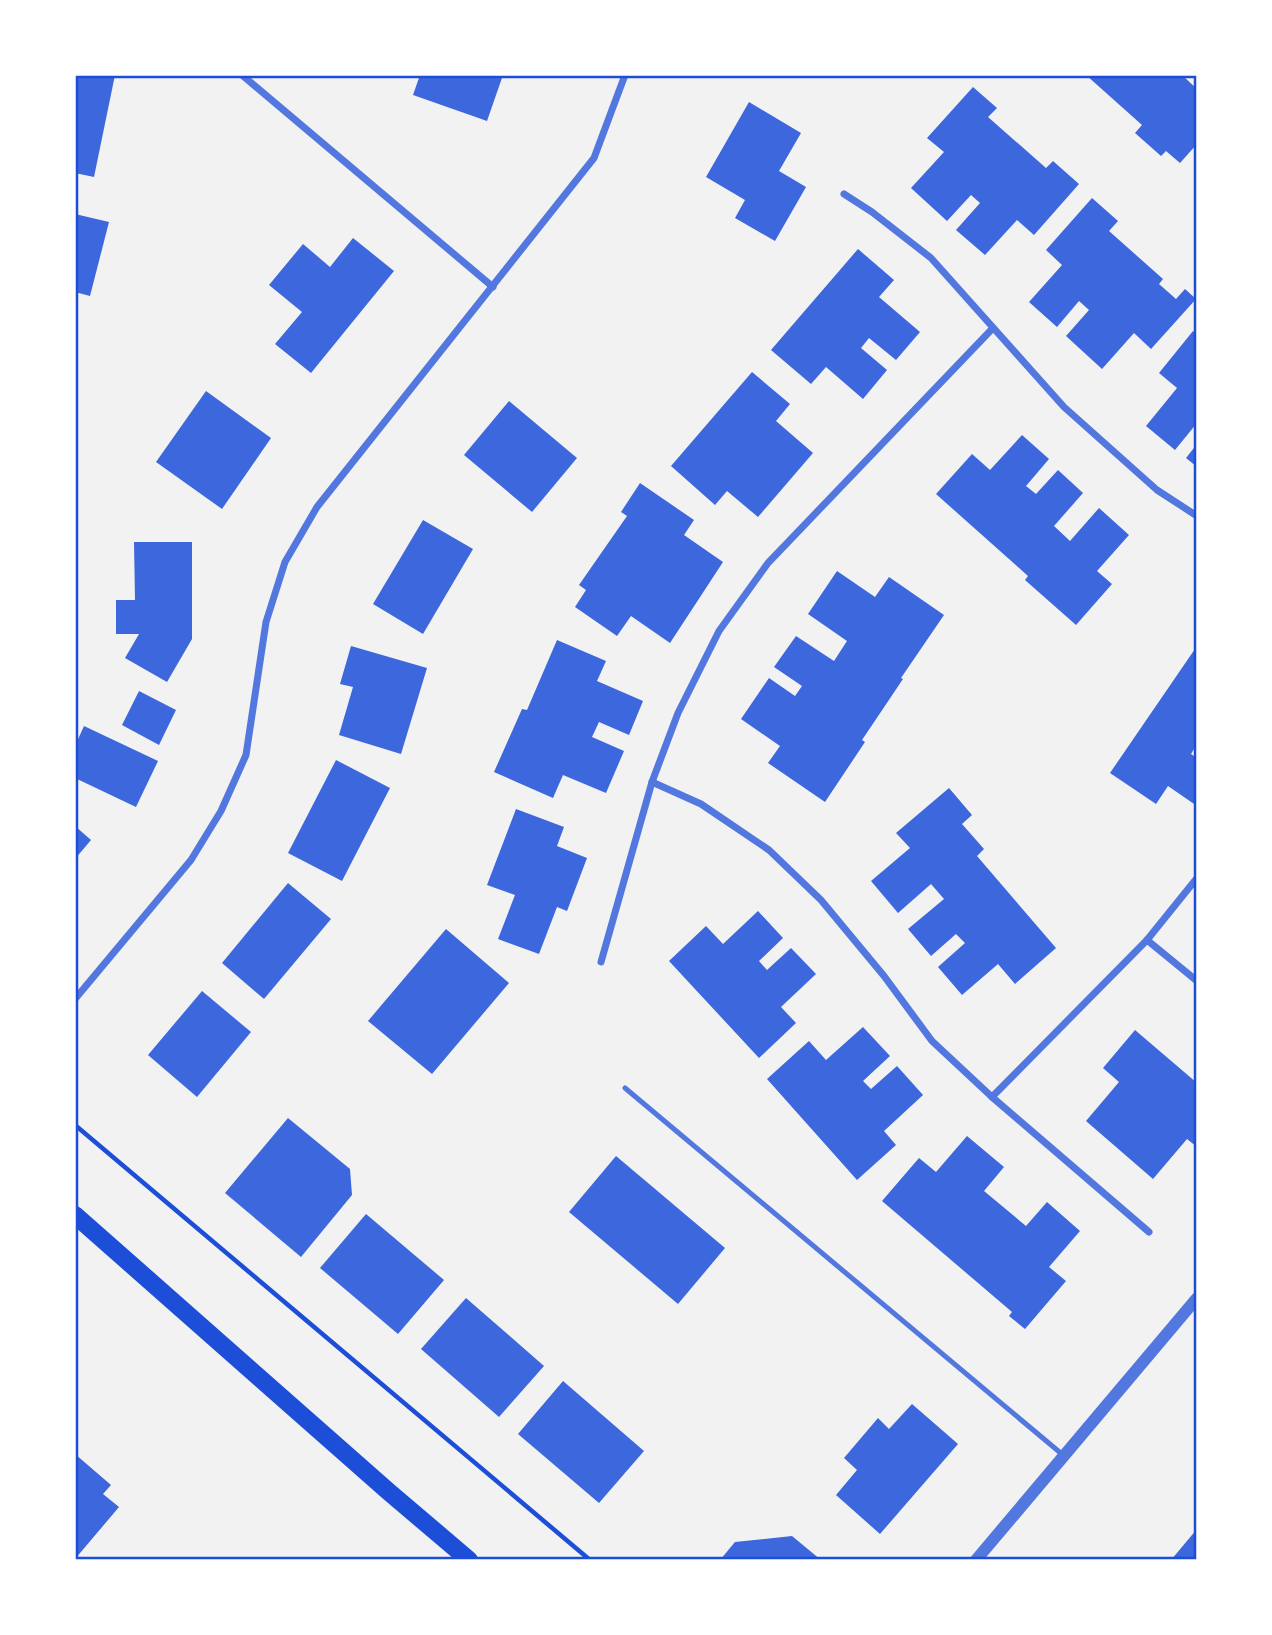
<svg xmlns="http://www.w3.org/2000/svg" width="1272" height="1635" font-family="Bitter,serif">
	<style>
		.building { fill: #3d67dc }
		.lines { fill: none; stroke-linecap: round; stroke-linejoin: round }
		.path { stroke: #1d4ed8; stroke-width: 4.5 }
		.service { stroke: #5277de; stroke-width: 5 }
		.minor { stroke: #5277de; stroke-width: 7 }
		.tertiary { stroke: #5277de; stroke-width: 12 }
		.primary { stroke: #1d4ed8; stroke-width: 18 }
		.neatline { fill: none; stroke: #1d4ed8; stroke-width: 2.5 }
	</style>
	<rect width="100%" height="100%" fill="#f2f2f2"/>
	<!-- building -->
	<g class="building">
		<polygon points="75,75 115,75 94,177 75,173"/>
		<polygon points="420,75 503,75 487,121 413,95"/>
		<polygon points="1086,75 1182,75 1197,89 1197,144 1180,163 1166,151 1161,156 1135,133 1142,125"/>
		<polygon points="973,87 997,108 988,117 1046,168 1053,161 1079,184 1034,235 1017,220 985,255 956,230 980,203 971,195 947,221 911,188 944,152 927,138"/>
		<polygon points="749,102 801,133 779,171 806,187 775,241 735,218 745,200 706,177"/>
		<polygon points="1092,198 1118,221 1109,231 1163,279 1159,284 1176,299 1185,289 1196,299 1151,349 1134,333 1102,369 1066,336 1089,310 1079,301 1057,327 1029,302 1062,265 1046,250"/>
		<polygon points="75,214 109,222 90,296 75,292"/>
		<polygon points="353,238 394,271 311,373 275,344 302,312 269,285 303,244 330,267"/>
		<polygon points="858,249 894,280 879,297 920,332 896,360 869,338 861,348 887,370 863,399 826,367 811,384 771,350"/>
		<polygon points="1193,331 1197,334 1197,423 1175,450 1146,426 1177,388 1159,373"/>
		<polygon points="752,372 790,404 776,421 813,453 758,517 727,491 715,505 671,466"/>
		<polygon points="206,391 271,438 222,509 156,462"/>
		<polygon points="509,401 577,458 532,512 464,455"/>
		<polygon points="1022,435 1049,459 1026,486 1036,494 1058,470 1083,493 1054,526 1070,541 1099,508 1129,535 1097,571 1112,584 1076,625 1025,580 1028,576 936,494 972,454 990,470"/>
		<polygon points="1197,444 1197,467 1186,458"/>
		<polygon points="640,483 694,520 684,535 723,562 670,643 631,616 617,636 575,607 586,590 579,585 627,516 621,512"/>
		<polygon points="423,520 473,549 423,634 373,604"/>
		<polygon points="134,542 192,542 192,639 167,682 125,658 139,634 116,634 116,600 135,600"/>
		<polygon points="837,571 875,597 889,577 944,615 901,678 903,679 862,740 865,742 825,802 768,763 780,746 741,719 769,678 795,696 802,686 774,667 796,636 834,661 847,641 808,614"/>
		<polygon points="557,640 606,661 597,681 643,701 629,735 599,722 592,737 624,751 606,793 563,775 553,798 494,772 522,709 527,710"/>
		<polygon points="351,646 427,668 401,754 339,735 353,687 340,684"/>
		<polygon points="1197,646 1197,744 1191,754 1197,758 1197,806 1168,786 1156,804 1110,773"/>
		<polygon points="139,691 176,710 159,745 122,725"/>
		<polygon points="84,726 158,761 136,807 75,778 75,746"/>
		<polygon points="336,760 390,788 342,881 288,853"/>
		<polygon points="949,788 972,815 962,824 984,849 977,856 1056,948 1015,984 998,964 962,995 938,967 965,943 956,934 931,956 908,929 944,899 931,884 898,913 871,881 910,848 896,833"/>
		<polygon points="516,809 564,827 557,846 587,858 567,911 557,907 539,954 498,939 515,895 487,885"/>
		<polygon points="75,826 91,840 75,859"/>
		<polygon points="288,883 331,919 264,999 222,963"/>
		<polygon points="758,911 783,938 759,961 767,970 791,948 816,974 781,1007 796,1023 759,1058 669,961 706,926 723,944"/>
		<polygon points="446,929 509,983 432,1074 368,1021"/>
		<polygon points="202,991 251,1032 197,1097 148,1055"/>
		<polygon points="863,1027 890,1056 863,1081 871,1089 897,1066 923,1095 884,1131 896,1145 857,1180 767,1079 809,1041 826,1060"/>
		<polygon points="1135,1030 1197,1083 1197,1147 1187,1139 1153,1179 1086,1121 1119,1082 1103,1068"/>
		<polygon points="288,1118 350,1169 352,1195 301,1257 225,1193"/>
		<polygon points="967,1136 1004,1167 984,1191 1026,1226 1047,1202 1080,1231 1049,1267 1066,1281 1025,1329 1009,1316 1012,1312 882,1201 919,1158 936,1172"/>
		<polygon points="616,1156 725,1248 678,1304 569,1212"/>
		<polygon points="366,1214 444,1280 398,1334 320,1268"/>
		<polygon points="466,1298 544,1366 499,1417 421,1349"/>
		<polygon points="563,1381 644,1451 599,1503 518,1434"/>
		<polygon points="912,1404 958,1444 880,1534 836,1495 857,1470 844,1458 878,1418 889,1429"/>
		<polygon points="75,1454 111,1485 103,1494 119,1507 75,1559"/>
		<polygon points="1197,1529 1197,1560 1171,1560"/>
		<polygon points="792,1536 821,1560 720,1560 735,1542"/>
	</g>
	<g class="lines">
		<!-- path -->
		<polyline class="path" points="75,1125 590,1560"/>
		<!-- service -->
		<polyline class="service" points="625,1088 1063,1455"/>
		<!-- minor -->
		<g class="minor">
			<polyline points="242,75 493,287"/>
			<polyline points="844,194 872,212 931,258 1064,407 1157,490 1197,516"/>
			<polyline points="652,782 701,804 769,850 821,900 884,976 932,1041 992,1097 1149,1232"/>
			<polyline points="1147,940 1197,981"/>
			<polyline points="601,962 652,782 678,713 719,631 768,563 993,328"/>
			<polyline points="75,999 191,860 221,811 246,755 266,622 285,562 317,507 594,158 625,75"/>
			<polyline points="992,1097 1147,940 1197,878"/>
		</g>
		<!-- tertiary -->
		<polyline class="tertiary" points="976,1560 1197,1298"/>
		<!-- primary -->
		<polyline class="primary" points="75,1215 389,1492 469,1560"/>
	</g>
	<!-- border -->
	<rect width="1272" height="1635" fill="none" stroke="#ffffff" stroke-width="154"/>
	<rect x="77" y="77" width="1118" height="1481" class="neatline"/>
</svg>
